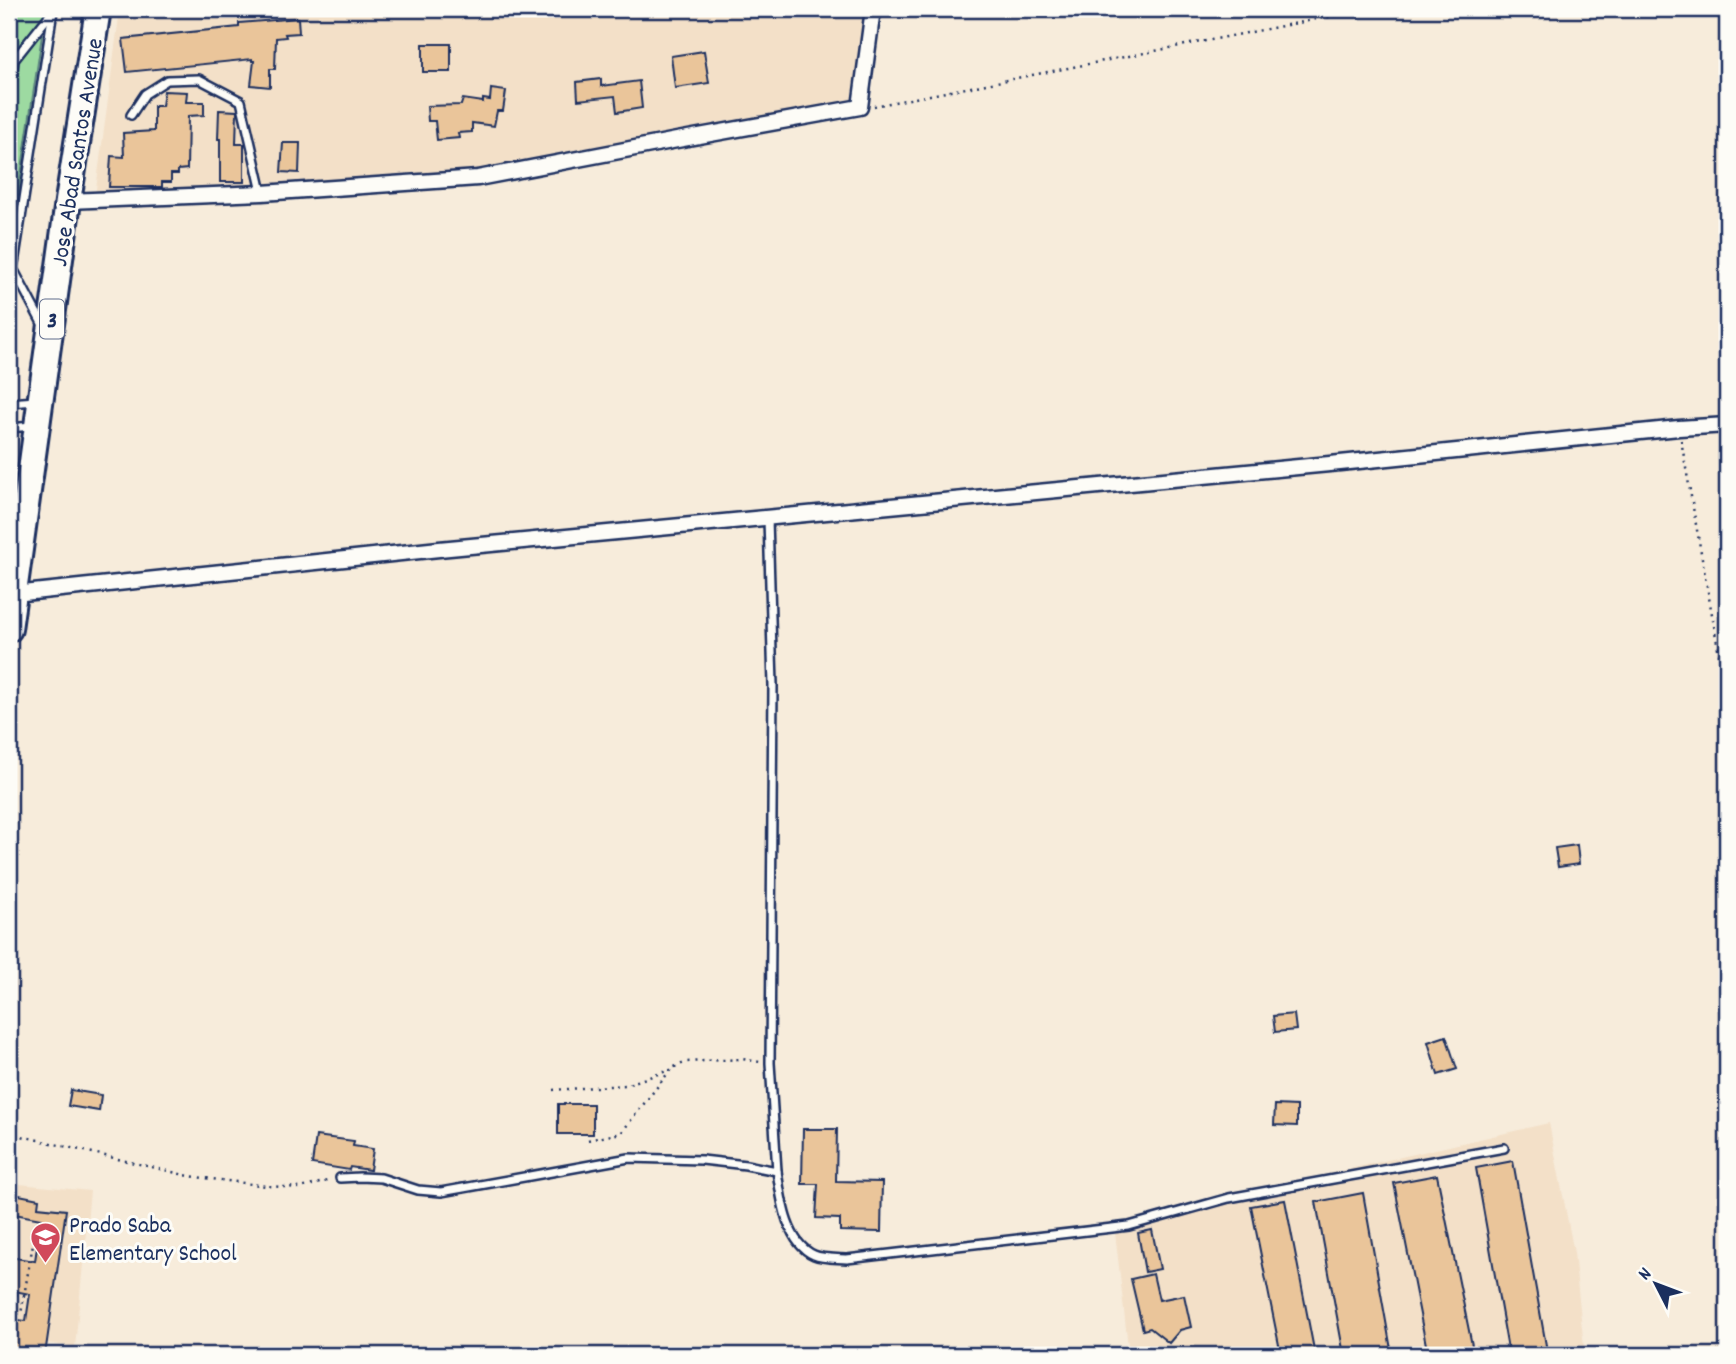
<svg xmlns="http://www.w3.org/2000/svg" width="1736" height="1364" font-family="Dekko,sans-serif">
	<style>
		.built { fill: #f3e0c8 }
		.green { fill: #9ddaa1; stroke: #5c8480; stroke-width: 2 }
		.building { fill: #eac59a; stroke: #1b2f5e; stroke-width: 2 }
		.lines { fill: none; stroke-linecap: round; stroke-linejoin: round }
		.lane-casing { stroke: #1b2f5e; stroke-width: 12 }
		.street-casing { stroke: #1b2f5e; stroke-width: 19 }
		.highway-casing { stroke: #1b2f5e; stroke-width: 30 }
		.path { stroke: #1b2f5e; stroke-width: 2.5; stroke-dasharray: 2 5; stroke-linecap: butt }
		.lane { stroke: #fdfcf7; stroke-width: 7 }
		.street { stroke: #fdfcf7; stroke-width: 14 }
		.highway { stroke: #fdfcf7; stroke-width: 24 }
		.labels { text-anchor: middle; stroke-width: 6; stroke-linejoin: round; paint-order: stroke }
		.shield { fill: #fdfcf7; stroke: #5f6c8c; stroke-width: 2 }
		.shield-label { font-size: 23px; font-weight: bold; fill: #1b2f5e }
		.street-label { font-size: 24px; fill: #1b2f5e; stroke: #fdfcf7 }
		.poi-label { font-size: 24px; fill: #1b2f5e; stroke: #fdfcf7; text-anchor: start }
	</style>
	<rect width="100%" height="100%" fill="#f7ecdb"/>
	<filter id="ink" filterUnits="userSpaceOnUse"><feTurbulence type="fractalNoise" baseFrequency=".0143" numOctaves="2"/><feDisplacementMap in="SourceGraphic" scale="14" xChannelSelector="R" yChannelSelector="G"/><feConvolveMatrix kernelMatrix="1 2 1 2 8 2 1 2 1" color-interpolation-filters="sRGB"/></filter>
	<g filter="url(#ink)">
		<!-- built -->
		<g class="built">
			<polygon points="120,9 870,9 858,100 476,170 364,181 261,184 95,197"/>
			<polygon points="1549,1123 1574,1253 1584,1347 1583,1355 1129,1355 1114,1223"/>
			<polygon points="9,1183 90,1191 75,1347 9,1338"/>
		</g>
		<!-- green -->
		<polygon class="green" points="9,9 46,9 9,255"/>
		<!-- building -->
		<g class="building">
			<polygon points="298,18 299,33 285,34 286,37 276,38 275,69 270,69 270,87 251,85 254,61 252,61 252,59 127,72 123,39 239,27 239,23"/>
			<rect x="423" y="44" width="28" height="28"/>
			<polygon points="704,51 709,83 675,88 671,56"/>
			<polygon points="601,79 601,86 639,81 642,108 617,112 615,96 578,100 577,82"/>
			<polygon points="491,89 506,91 503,111 497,111 494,126 472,123 472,132 458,133 459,138 437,140 435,121 428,121 427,106 461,105 463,99 483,102 483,99 490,100"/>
			<polygon points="164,91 187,92 186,102 204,102 204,115 188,116 187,169 178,170 178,174 171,174 171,182 162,182 162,187 109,187 111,156 124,157 123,133 154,131 154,106 162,106"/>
			<polygon points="219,110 237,111 236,144 244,144 244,182 220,182 220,139 218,139"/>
			<polygon points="283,143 300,143 299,173 281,172"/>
			<polygon points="1577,845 1579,864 1558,867 1555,848"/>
			<polygon points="1294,1014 1296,1030 1275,1032 1273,1016"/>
			<polygon points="1446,1036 1457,1069 1438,1075 1428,1042"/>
			<polygon points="71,1090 101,1095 99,1111 68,1106"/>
			<rect x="558" y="1104" width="35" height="30"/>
			<polygon points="1275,1105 1297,1106 1297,1126 1274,1125"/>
			<polygon points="803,1129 837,1129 836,1181 882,1182 881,1232 840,1231 840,1219 816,1218 818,1184 802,1184"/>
			<polygon points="316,1136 354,1141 353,1146 373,1149 370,1170 350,1167 349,1170 312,1164"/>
			<polygon points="1513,1161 1547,1351 1524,1355 1509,1355 1476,1168"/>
			<polygon points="1437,1175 1474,1355 1428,1355 1394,1183"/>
			<polygon points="9,1193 39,1199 38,1207 66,1210 45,1355 9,1355 9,1319 26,1321 30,1294 9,1290 9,1257 35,1261 41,1219 9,1213"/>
			<polygon points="1363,1193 1392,1355 1344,1355 1316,1202"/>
			<polygon points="1285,1200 1315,1355 1281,1355 1251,1206"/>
			<polygon points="1152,1230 1160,1269 1145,1272 1138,1233"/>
			<polygon points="1153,1274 1159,1300 1184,1295 1191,1327 1180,1330 1169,1343 1150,1328 1143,1330 1131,1279"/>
		</g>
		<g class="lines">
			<defs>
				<g id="lane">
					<polyline points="9,99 14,60 52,12"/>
					<polyline points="131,115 145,94 167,80 199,79 241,101 262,192"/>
					<polyline points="9,261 44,327"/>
					<polyline points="13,270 53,11"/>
					<polyline points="9,403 36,401"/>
					<polyline points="9,428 32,426"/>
					<polyline points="768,519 773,685 770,1063 777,1171"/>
					<path d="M 340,1178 L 360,1177 L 381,1178 L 418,1190 L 441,1192 L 629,1158 L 702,1160 L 746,1165 L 777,1171 C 781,1198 786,1243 814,1255 C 823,1259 837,1258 847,1259 L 1129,1226 L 1229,1198 L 1504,1148"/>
				</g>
				<g id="street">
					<polyline points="68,201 262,193 478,178 677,140 860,107 873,9"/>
					<polyline points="14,594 439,549 1340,463 1679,428 1727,425"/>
				</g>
				<polyline id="highway" points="9,629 68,201 98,9"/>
			</defs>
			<!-- lane casing -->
			<use href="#lane" class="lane-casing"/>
			<!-- street casing -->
			<use href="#street" class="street-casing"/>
			<!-- highway casing -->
			<use href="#highway" class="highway-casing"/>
			<!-- path -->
			<g class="path">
				<polyline points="874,106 1369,9"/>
				<polyline points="1681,440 1727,699"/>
				<polyline points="553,1090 625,1085 670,1070"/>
				<polyline points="9,1133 189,1176 267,1186 301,1188 331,1180"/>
				<polyline points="588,1140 621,1133 672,1068 687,1062 742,1059 760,1062"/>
				<polyline points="9,1293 24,1296 21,1314 9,1313"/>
				<polyline points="24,1296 36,1226"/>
			</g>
			<!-- lane -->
			<use href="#lane" class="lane"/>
			<!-- street -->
			<use href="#street" class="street"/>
			<!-- highway -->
			<use href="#highway" class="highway"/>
		</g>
	</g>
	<!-- icons -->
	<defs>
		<symbol id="school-pin" viewBox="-11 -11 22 30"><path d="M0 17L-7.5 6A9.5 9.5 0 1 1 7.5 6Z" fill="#d1495b" stroke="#fdfcf7"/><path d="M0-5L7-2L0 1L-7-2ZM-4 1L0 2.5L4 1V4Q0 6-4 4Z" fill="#fff"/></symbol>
	</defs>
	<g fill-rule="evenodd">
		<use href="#school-pin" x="28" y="1220" width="35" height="47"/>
	</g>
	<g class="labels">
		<!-- shield labels -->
		<rect class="shield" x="40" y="299.5" width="24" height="39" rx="5"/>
		<g class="shield-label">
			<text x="52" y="327">3</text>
		</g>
		<!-- street labels -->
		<g class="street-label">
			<text transform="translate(76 152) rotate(-81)" y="8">Jose Abad Santos Avenue</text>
		</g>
		<!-- poi labels -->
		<g class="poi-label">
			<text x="69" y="1232">Prado Saba<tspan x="69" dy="28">Elementary School</tspan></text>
		</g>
	</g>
	<!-- margin -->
	<rect width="1736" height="1364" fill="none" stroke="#fdfcf7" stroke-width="35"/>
	<rect x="18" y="18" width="1701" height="1329" fill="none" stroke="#1b2f5e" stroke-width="2.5" filter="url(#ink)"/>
	<!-- north arrow -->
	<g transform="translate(1656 1284) rotate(312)" stroke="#fdfcf7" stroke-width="5" paint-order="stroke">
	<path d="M0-5L12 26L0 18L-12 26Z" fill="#1b2f5e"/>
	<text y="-10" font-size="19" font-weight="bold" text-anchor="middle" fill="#1b2f5e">N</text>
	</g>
</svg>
